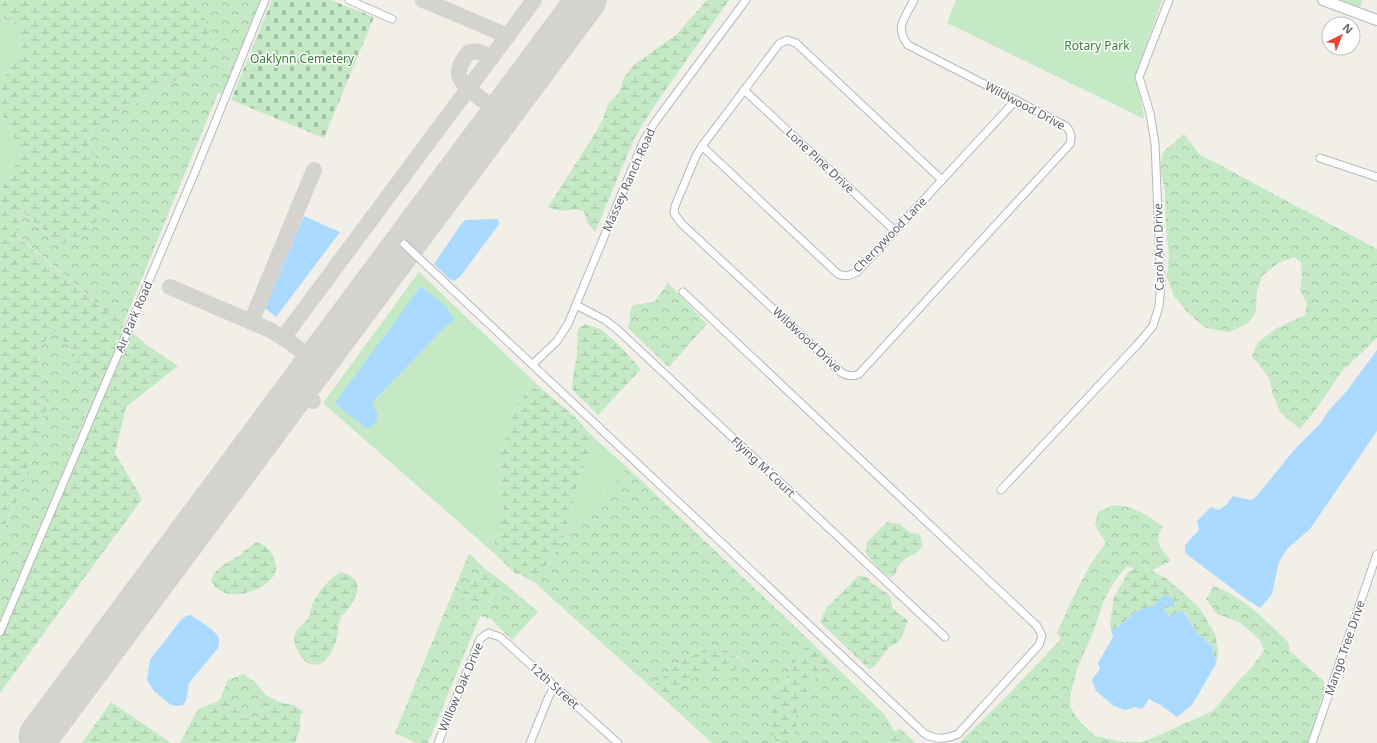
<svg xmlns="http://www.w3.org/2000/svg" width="1377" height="743" font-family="'Noto Sans',sans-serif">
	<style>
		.green { fill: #c5e8c5; fill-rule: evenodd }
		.forest { fill: url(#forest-crowns) }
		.wetland { fill: url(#wetland-marsh) }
		.cemetery { fill: url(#cemetery-stones) }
		.water { fill: #aadaff }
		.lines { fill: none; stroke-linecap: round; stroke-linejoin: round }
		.taxiway { stroke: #d4d3d0; stroke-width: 16 }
		.runway { stroke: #d4d3d0; stroke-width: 41 }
		.street-casing { stroke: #b5b8bc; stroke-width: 9 }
		.secondary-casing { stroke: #b6babf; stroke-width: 12 }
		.street { stroke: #fff; stroke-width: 7 }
		.secondary { stroke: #fff; stroke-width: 10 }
		.labels { text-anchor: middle; stroke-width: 3; stroke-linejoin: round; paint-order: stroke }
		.park-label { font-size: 12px; fill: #348238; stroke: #fff }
		.street-label { font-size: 12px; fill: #5f6368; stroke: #fff }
	</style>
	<defs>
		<pattern id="forest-crowns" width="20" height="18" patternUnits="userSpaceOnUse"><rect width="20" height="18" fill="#c5e8c5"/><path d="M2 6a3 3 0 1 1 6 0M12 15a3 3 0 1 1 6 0" fill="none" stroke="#a3c0a4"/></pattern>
		<pattern id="wetland-marsh" width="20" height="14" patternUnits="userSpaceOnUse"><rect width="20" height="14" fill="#c5e8c5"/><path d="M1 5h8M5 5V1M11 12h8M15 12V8" fill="none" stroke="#a3c0a4"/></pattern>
		<pattern id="cemetery-stones" width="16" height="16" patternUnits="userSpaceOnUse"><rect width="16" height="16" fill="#c5e8c5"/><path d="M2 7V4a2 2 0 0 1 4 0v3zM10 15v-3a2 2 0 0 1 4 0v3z" fill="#a3c0a4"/></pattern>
	</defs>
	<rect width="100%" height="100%" fill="#f1efe8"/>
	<!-- green -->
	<g class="green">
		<polygon points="956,0 1162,0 1136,75 1143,111 1144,119 947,23"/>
		<polygon points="0,16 18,26 22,48 3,80 4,119 14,137 20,154 10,177 0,190"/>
		<path d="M 419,272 L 542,389 L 531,388 L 517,404 L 501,451 L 500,477 L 503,510 L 495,537 L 495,554 L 323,403 ZM 447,308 L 454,320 L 442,330 L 372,403 Z"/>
		<polygon points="594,438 628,468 560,543 564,536 583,469"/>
	</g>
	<!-- forest -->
	<g class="forest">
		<polygon points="195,0 269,0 229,97 218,93 126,317 112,316 16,234 21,210 60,244 92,229 102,170 88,143 91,130 170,83 206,70"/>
		<polygon points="1340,0 1363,0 1360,7"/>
		<polygon points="1184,134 1199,154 1377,249 1377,338 1343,370 1316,409 1300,429 1280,412 1273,395 1269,378 1252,356 1258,342 1277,328 1305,315 1307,303 1300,291 1302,277 1301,262 1294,257 1278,263 1262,276 1257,291 1256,311 1249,323 1229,332 1206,328 1188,313 1174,296 1167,278 1169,255 1166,227 1165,192 1160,165 1163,152"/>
		<path d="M 667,282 L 707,324 L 669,367 L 628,328 C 632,319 627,314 633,305 L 654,302 L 666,286 Z"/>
		<polygon points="55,331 75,354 80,387 93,397 0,627 0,537 20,494 47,407 38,348"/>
		<path d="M 628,468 L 809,640 L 774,698 L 768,715 L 797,715 L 799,703 L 821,669 L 830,661 L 885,715 L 894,731 L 891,732 L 880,743 L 712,743 L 664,699 L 667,698 C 671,694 675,687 680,684 C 693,673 713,673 729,673 L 742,659 L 740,657 L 725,652 L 683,659 L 656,684 L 654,690 L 534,582 L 553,556 L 560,543 Z"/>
		<path d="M 1113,505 L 1129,507 L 1144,514 L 1163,526 C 1152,541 1162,549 1171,561 L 1151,571 L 1144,567 L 1135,570 L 1127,566 L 1114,582 L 1104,600 L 1093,633 L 1078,666 L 1071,692 L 1070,707 L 1081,723 L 1095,736 L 1122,742 L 1143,742 L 1213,711 L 1242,677 L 1247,673 L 1264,651 L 1260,640 L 1241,623 L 1217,614 L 1206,599 L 1214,586 C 1244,597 1267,622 1289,643 L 1289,650 L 1324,681 L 1324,692 L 1308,743 L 959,743 L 1004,699 L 1061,639 L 1057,633 L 1071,602 L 1091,563 L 1106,543 L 1095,525 L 1098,512 Z"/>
		<polygon points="469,553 485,569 469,584 489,602 503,582 538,612 512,640 491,619 480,616 428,743 417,743 395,733"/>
		<polygon points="243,674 254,681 266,695 273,699 266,700 258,717 244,719 223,692 228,680"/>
	</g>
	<!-- wetland -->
	<g class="wetland">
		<polygon points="0,0 195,0 213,34 206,70 170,83 91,130 88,143 102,170 103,206 92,229 80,239 60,244 21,210 16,235 112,316 126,317 123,325 148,346 178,366 126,407 115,453 142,499 0,693 0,627 93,398 80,387 75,354 55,331 38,348 47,407 20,494 0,537 0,190 10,177 20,154 14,137 4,119 1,101 3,80 22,48 18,26 0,16"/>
		<polygon points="707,0 729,0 655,105 635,137 595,232 587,222 584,211 577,209 560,211 548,207 596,132 603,119 608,104 620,92 624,77 634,65 677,34"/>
		<polygon points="585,324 600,329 616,342 641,369 598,415 572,389 573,378 577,354 578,329"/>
		<polygon points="531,388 542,389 574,416 594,438 583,469 564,536 553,556 534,582 519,574 517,575 495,554 495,537 503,510 500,477 501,451 517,404"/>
		<path d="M 887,522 L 900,524 L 910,533 L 919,534 L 923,543 C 918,557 910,553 902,562 C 897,566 897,571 894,576 L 890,577 L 886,575 L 874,563 L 866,553 L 867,542 Z"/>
		<path d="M 257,542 C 264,544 270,550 273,556 C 274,559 276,562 276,565 C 279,585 241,599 226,593 C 219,591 215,587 211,582 C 215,566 229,562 242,554 L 244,551 Z"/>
		<polygon points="1144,567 1166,578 1199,607 1215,634 1218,652 1216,664 1212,646 1198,634 1184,611 1178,612 1169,618 1163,608 1174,599 1137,611 1119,626 1111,630 1110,624 1114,597 1129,571"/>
		<path d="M 485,569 L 503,582 C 491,601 489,608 465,603 L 461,596 L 469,584 Z"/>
		<path d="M 341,572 C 364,579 360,592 348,609 C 345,613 341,616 339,621 C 338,626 338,631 337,636 C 335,649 324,671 308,663 C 300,659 292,643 295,634 C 297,628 305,624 308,618 C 311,613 311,606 314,601 C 319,592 331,576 341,572 Z"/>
		<path d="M 859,575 L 868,578 L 871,583 L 887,593 L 891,598 C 890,611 900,613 908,621 L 901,638 L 897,643 L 889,647 L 874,667 L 869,669 L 821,623 C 822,609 836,599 845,590 C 850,585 854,580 859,575 Z"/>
		<polygon points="809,640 830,661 821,669 799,703 794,735 784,742 776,742 768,715 774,698"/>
		<polygon points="708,651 725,652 742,659 736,669 729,673 705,674 680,684 667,699 664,699 654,690 656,684 683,659"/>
		<polygon points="223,692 244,719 258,717 266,700 273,699 282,703 294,705 304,712 300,716 300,729 295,743 180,743 198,709 219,701"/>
		<polygon points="111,702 171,743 82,743"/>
		<polygon points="901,729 915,743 880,743 891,732"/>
	</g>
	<!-- cemetery -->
	<polygon class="cemetery" points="272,0 331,0 374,17 324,138 231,100"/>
	<!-- water -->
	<g class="water">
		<polygon points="304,216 340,232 276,317 265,308"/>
		<polygon points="498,219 499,224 460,277 454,281 449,279 434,264 462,223 466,220"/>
		<polygon points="421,286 447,308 454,320 442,330 372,403 378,415 376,423 367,429 335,403"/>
		<polygon points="1377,350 1377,431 1310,529 1287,549 1279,562 1272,594 1260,608 1246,599 1185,553 1185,545 1199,530 1197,521 1211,507 1218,510 1226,505 1233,496 1251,500 1256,497 1294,450 1321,423 1329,410 1346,392"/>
		<polygon points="1165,594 1174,599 1174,608 1167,605 1163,608 1169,617 1179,612 1183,611 1198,634 1212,646 1216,664 1192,705 1177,717 1162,706 1149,699 1142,709 1135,707 1125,710 1114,706 1096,691 1092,680 1100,669 1098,663 1113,637 1111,630 1119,626 1137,611 1156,604"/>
		<path d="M 190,615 C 195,617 214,630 217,635 C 220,638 219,643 218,648 L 189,683 L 186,701 L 183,705 L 178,706 L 171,705 L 154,691 L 147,680 L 150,660 L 181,620 L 186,616 Z"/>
	</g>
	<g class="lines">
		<!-- taxiway -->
		<g class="taxiway">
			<polyline points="423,0 508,36"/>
			<path d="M 491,59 C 483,53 479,50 469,52 C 465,58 458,65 459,74 C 459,86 492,106 501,114"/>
			<polyline points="170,287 270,330 290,342 316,363"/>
			<polyline points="251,322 314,170"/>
			<polyline points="283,338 534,0"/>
			<polyline points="297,388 313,401"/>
		</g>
		<!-- runway -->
		<polyline class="runway" points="39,736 586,0"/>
		<defs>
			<g id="street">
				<polyline points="349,0 392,19"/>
				<path d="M 914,0 C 905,18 894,27 908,45 L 1066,126 C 1071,132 1072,136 1070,144 L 859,374 C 852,377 849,376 842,373 L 681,223 L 674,213 L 675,206 L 696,156 L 702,146 L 779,44 L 787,40 L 796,43 L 942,180"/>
				<polyline points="744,90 895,231"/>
				<path d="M 702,146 L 838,274 C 845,277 849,276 857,272 L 1016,100"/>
				<polyline points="1320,158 1377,177"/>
				<path d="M 404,244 L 925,734 C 937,740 946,739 958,734 L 1039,645 L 1042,636 L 1037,626 L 683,292"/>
				<polyline points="576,305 605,320 618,330 945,637"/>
				<polyline points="533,364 557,341 568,324 644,140 655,122 746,0"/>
				<polyline points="1001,490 1137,345 1153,326 1159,306 1161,284 1155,144 1150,113 1139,77 1169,0"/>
				<polyline points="0,632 195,172 265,0"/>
				<polyline points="438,743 480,639 488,633 500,637 618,743"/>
				<polyline points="530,743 549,696 555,687"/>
				<polyline points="1312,743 1377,554"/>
			</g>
			<polyline id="secondary" points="1323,0 1377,20"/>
		</defs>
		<!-- street casing -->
		<use href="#street" class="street-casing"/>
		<!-- secondary casing -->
		<use href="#secondary" class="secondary-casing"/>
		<!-- street -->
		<use href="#street" class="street"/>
		<!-- secondary -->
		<use href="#secondary" class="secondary"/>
	</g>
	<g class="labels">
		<!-- park labels -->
		<g class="park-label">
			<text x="1097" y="50">Rotary Park</text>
			<text x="302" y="63">Oaklynn Cemetery</text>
		</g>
		<!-- street labels -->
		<g class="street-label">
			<text transform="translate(1025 106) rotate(28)" y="4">Wildwood Drive</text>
			<text transform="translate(820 161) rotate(43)" y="4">Lone Pine Drive</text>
			<text transform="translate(629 180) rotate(-66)" y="4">Massey Ranch Road</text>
			<text transform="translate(890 235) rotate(-46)" y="4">Cherrywood Lane</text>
			<text transform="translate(1159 247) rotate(-91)" y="4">Carol Ann Drive</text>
			<text transform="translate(134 317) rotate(-67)" y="4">Air Park Road</text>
			<text transform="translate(807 340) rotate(43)" y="4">Wildwood Drive</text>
			<text transform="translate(763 467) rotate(43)" y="4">Flying M Court</text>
			<text transform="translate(1345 648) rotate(-71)" y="4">Mango Tree Drive</text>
			<text transform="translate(554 686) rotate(42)" y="4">12th Street</text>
			<text transform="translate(461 687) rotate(-67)" y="4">Willow Oak Drive</text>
		</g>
	</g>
	<!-- north arrow -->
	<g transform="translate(1341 36) rotate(43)"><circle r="19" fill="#ffffff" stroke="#bfc1c3"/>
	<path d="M0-3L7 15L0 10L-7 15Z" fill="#ea4335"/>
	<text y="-6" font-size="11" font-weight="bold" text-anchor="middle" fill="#5f6368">N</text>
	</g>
</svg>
